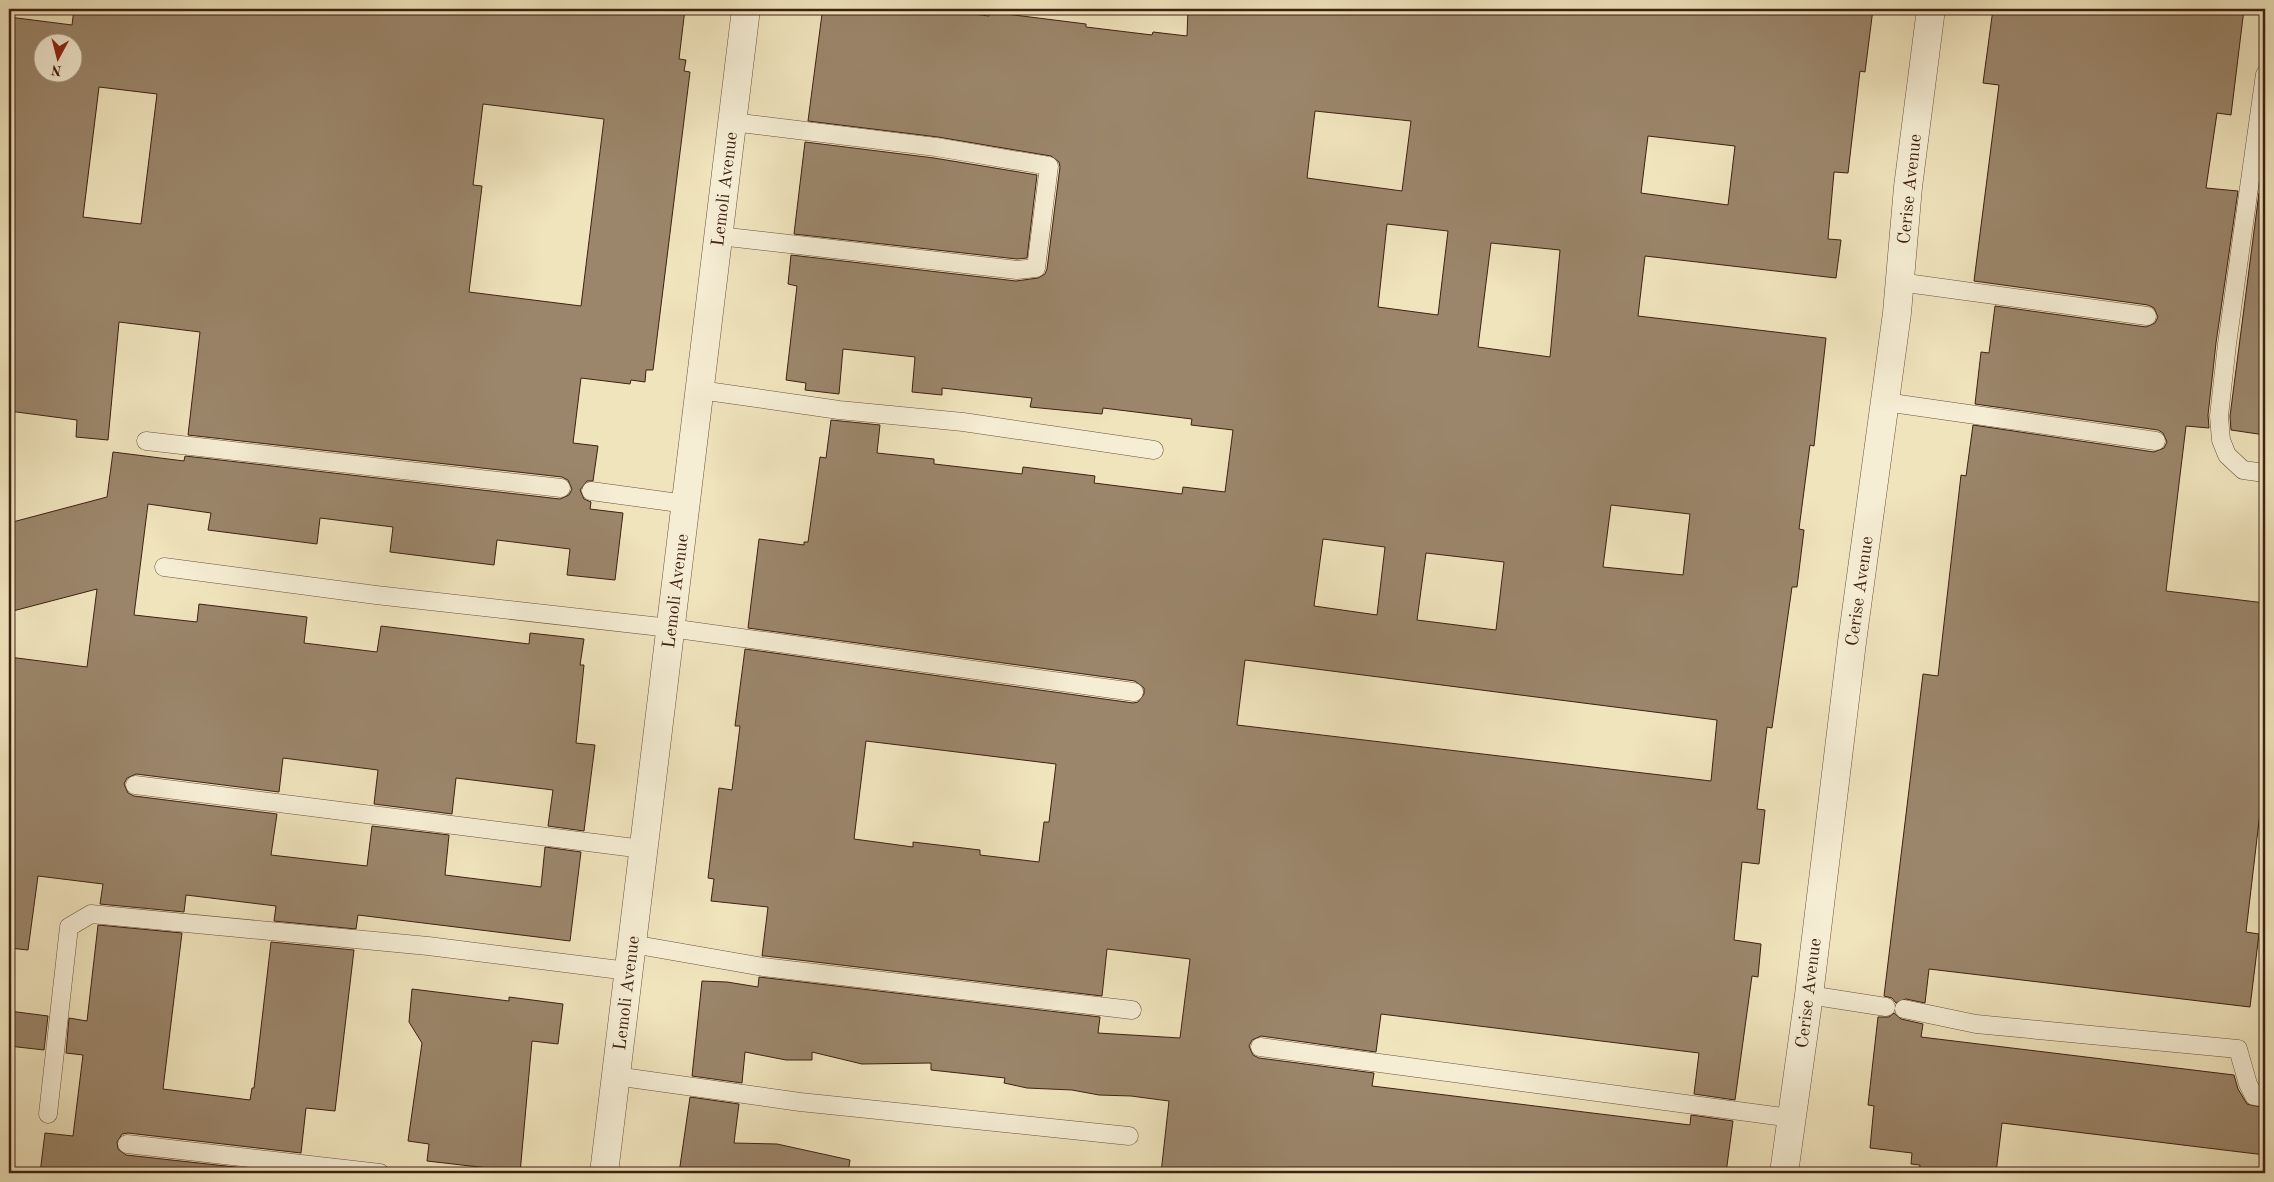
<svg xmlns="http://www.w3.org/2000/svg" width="2274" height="1182" font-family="'Old Standard TT',serif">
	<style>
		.building { fill: #9b866b; stroke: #3e2012; fill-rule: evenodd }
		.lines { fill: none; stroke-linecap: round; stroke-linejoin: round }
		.service-casing { stroke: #6a513d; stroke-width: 19 }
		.minor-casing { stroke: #6a513d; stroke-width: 29 }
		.service { stroke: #f5edd4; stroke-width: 18 }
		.minor { stroke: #f5edd4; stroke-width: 28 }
		.labels { text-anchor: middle; stroke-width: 5; stroke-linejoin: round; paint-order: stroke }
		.street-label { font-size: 18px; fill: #3e2012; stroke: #f5edd4 }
	</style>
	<rect width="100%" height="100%" fill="#f0e4bd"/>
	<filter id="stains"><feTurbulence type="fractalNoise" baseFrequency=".004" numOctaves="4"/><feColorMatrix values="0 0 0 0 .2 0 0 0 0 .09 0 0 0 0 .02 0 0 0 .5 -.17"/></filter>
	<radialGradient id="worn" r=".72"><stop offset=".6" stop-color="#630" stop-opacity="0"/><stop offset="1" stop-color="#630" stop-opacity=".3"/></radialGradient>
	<!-- building -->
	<g class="building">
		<path d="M 74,9 L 685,9 L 679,59 L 686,60 L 684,71 L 690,72 L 653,370 L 646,370 L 645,382 L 631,380 L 630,384 L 581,378 L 573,443 L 598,446 L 593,481 L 587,481 L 580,490 L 584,499 L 591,502 L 590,509 L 623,513 L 615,580 L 567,575 L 570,549 L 497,540 L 494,565 L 390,552 L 393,527 L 320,518 L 317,544 L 208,530 L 211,513 L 148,504 L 134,615 L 197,622 L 199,604 L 307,617 L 304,643 L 377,652 L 381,626 L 529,644 L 530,633 L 584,639 L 580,665 L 584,665 L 576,743 L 595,745 L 584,831 L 548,826 L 553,790 L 456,778 L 452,814 L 374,804 L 378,770 L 283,758 L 279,792 L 136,774 L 127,778 L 124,784 L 128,793 L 134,796 L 277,814 L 271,855 L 367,866 L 372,826 L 449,835 L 445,875 L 541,887 L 545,847 L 581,852 L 570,941 L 358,915 L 356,929 L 274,921 L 276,906 L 186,895 L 184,912 L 100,904 L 103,884 L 38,876 L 28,950 L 9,948 L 9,657 L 87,667 L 97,589 L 9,612 L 9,523 L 107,497 L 113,452 L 184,461 L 185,456 L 560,499 L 569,495 L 572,489 L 568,480 L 562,477 L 188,435 L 200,332 L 119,322 L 108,440 L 76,437 L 77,420 L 9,411 L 9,17 L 72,25 ZM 42,42 L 72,42 L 72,72 L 42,72 ZM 99,87 L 157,94 L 141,224 L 83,217 ZM 483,104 L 604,119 L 581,306 L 469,292 L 482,186 L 473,185 Z"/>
		<path d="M 826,9 L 933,9 L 989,16 L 990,12 L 1086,24 L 1086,27 L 1152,35 L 1153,32 L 1187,36 L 1188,9 L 1873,9 L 1865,72 L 1860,71 L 1848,173 L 1834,172 L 1828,239 L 1841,240 L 1836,278 L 1645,256 L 1638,316 L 1826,338 L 1814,446 L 1810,445 L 1799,529 L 1804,530 L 1797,587 L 1792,587 L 1772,728 L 1767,727 L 1757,809 L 1765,810 L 1759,864 L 1742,862 L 1734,940 L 1761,944 L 1758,977 L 1752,976 L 1735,1100 L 1694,1094 L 1699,1053 L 1381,1014 L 1376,1052 L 1261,1036 L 1252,1040 L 1249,1046 L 1253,1055 L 1259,1058 L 1374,1073 L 1372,1086 L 1690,1125 L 1691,1115 L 1733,1121 L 1726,1173 L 1161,1173 L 1169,1101 L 1131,1096 L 1099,1095 L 1072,1090 L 1027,1088 L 1004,1083 L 1005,1078 L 931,1070 L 931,1063 L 862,1064 L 812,1052 L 812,1060 L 786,1060 L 745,1052 L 742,1083 L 692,1076 L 702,981 L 727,982 L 758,987 L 759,977 L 1100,1017 L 1098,1033 L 1180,1038 L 1190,959 L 1107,949 L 1102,996 L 765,956 L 762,956 L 768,907 L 711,901 L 714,879 L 708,878 L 719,788 L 732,790 L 740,726 L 735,726 L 745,649 L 1133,703 L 1138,702 L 1144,694 L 1144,688 L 1135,681 L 748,628 L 759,539 L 804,545 L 804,542 L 808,542 L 820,457 L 826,458 L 831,420 L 880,425 L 877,453 L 934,459 L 934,464 L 1022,474 L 1023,467 L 1095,476 L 1094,483 L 1182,494 L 1183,487 L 1225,492 L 1233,430 L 1191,425 L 1192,419 L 1103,408 L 1102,414 L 1030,407 L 1032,398 L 942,388 L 942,395 L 912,392 L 915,357 L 843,349 L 839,394 L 805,390 L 806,383 L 786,380 L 797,286 L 788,284 L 791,255 L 1016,281 L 1038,278 L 1045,274 L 1047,269 L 1060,167 L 1059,162 L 1051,156 L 938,137 L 808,121 L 822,14 L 825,14 ZM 1315,111 L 1411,121 L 1402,191 L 1307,178 ZM 1648,136 L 1735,146 L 1728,205 L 1641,193 ZM 1387,224 L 1448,231 L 1438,315 L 1378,307 ZM 1491,243 L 1560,250 L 1550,357 L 1478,347 ZM 1611,505 L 1690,514 L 1683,575 L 1603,567 ZM 1323,539 L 1385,547 L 1377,615 L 1314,606 ZM 1426,553 L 1504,562 L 1496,630 L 1417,620 ZM 1245,660 L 1717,720 L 1711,781 L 1237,725 ZM 866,741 L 1056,764 L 1049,822 L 1044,822 L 1039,862 L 980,855 L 980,850 L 913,842 L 913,847 L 854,839 Z"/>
		<polygon points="1993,9 2244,9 2231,115 2217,113 2206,188 2238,191 2216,343 2208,415 2209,428 2186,426 2166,591 2265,603 2265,770 2246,932 2259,934 2250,1007 1929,969 1925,1003 1906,999 1896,1003 1892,998 1884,996 1923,674 1938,676 1961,475 1966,476 1973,425 2154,452 2164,448 2167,442 2163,433 2158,430 1975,404 1981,352 1989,353 1995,306 2146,327 2155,323 2158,317 2154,308 2148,305 1974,281 1999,85 1983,83"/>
		<polygon points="805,142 934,158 1037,175 1027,258 1017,259 794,234"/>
		<polygon points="2259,193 2265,194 2265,435 2231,430 2230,416"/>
		<polygon points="98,925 182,933 163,1089 250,1100 252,1088 254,1088 271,942 354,950 335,1111 306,1108 301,1153 128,1133 122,1134 117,1142 118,1149 126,1155 289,1173 40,1173 45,1133 73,1136 83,1055 66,1053 69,1018 87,1021"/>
		<polygon points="412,989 509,1001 509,997 563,1004 558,1044 532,1041 520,1173 488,1173 488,1168 427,1161 429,1144 408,1141 422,1043 409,1022"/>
		<polygon points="9,1011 48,1016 44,1050 9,1046"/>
		<polygon points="1894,1013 1901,1019 1923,1024 1921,1037 2234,1075 2238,1089 2247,1104 2265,1108 2265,1155 2002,1123 1996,1173 1919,1173 1920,1165 1911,1164 1912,1153 1870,1148 1874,1106 1868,1105 1878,1017 1889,1017"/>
		<polygon points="690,1097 739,1104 734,1143 777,1144 850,1160 848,1173 679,1173"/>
	</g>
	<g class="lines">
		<defs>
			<g id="service">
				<polyline points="2265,74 2227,344 2219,416 2221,440 2227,455 2243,470 2265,473"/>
				<polyline points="719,236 1017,270 1036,268 1049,166 936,147 732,122"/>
				<polyline points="1899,282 2147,316"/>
				<polyline points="700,390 839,410 963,422 1154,450"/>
				<polyline points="1885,402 2156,441"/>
				<polyline points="146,441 561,488"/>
				<polyline points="591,491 686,504"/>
				<polyline points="164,567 376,595 670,628 1134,692"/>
				<polyline points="135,785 643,849"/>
				<polyline points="632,944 763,967 1132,1010"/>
				<polyline points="1809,995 1886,1007"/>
				<polyline points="1904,1009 1976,1024 2238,1049 2248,1084 2254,1096 2265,1098"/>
				<polyline points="1260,1047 1791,1118"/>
				<polyline points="615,1076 800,1102 1129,1136"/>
				<polyline points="48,1114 69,927 91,914 428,946 628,971"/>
				<polyline points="127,1144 380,1173"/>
			</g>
			<g id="minor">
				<polyline points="604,1173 746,9"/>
				<polyline points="1784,1173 1809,995 1852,642 1897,313 1908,187 1931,9"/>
			</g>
		</defs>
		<!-- service casing -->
		<use href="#service" class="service-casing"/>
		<!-- minor casing -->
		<use href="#minor" class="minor-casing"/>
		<!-- service -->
		<use href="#service" class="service"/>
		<!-- minor -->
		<use href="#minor" class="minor"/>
	</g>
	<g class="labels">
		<!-- street labels -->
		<g class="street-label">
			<text transform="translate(724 189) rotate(-83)" y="6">Lemoli Avenue</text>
			<text transform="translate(1909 189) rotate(-84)" y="6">Cerise Avenue</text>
			<text transform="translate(675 591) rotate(-83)" y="6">Lemoli Avenue</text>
			<text transform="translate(1859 591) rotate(-82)" y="6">Cerise Avenue</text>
			<text transform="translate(626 993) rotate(-83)" y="6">Lemoli Avenue</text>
			<text transform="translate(1808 993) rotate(-83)" y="6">Cerise Avenue</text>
		</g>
	</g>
	<!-- margin -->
	<rect width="2274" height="1182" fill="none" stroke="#f0e4bd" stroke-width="30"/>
	<rect x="10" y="10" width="2254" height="1162" fill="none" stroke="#3e2012" stroke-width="2.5"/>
	<rect x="15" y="15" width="2244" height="1152" fill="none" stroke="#3e2012"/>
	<!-- north arrow -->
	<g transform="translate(58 58) rotate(187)"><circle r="24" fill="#f5edd4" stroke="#ac9b86"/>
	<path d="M0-4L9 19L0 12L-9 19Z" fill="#8f2418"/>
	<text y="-8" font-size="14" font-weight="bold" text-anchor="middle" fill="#3e2012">N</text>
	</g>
	<rect width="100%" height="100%" filter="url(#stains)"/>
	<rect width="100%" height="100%" fill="url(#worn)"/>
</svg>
